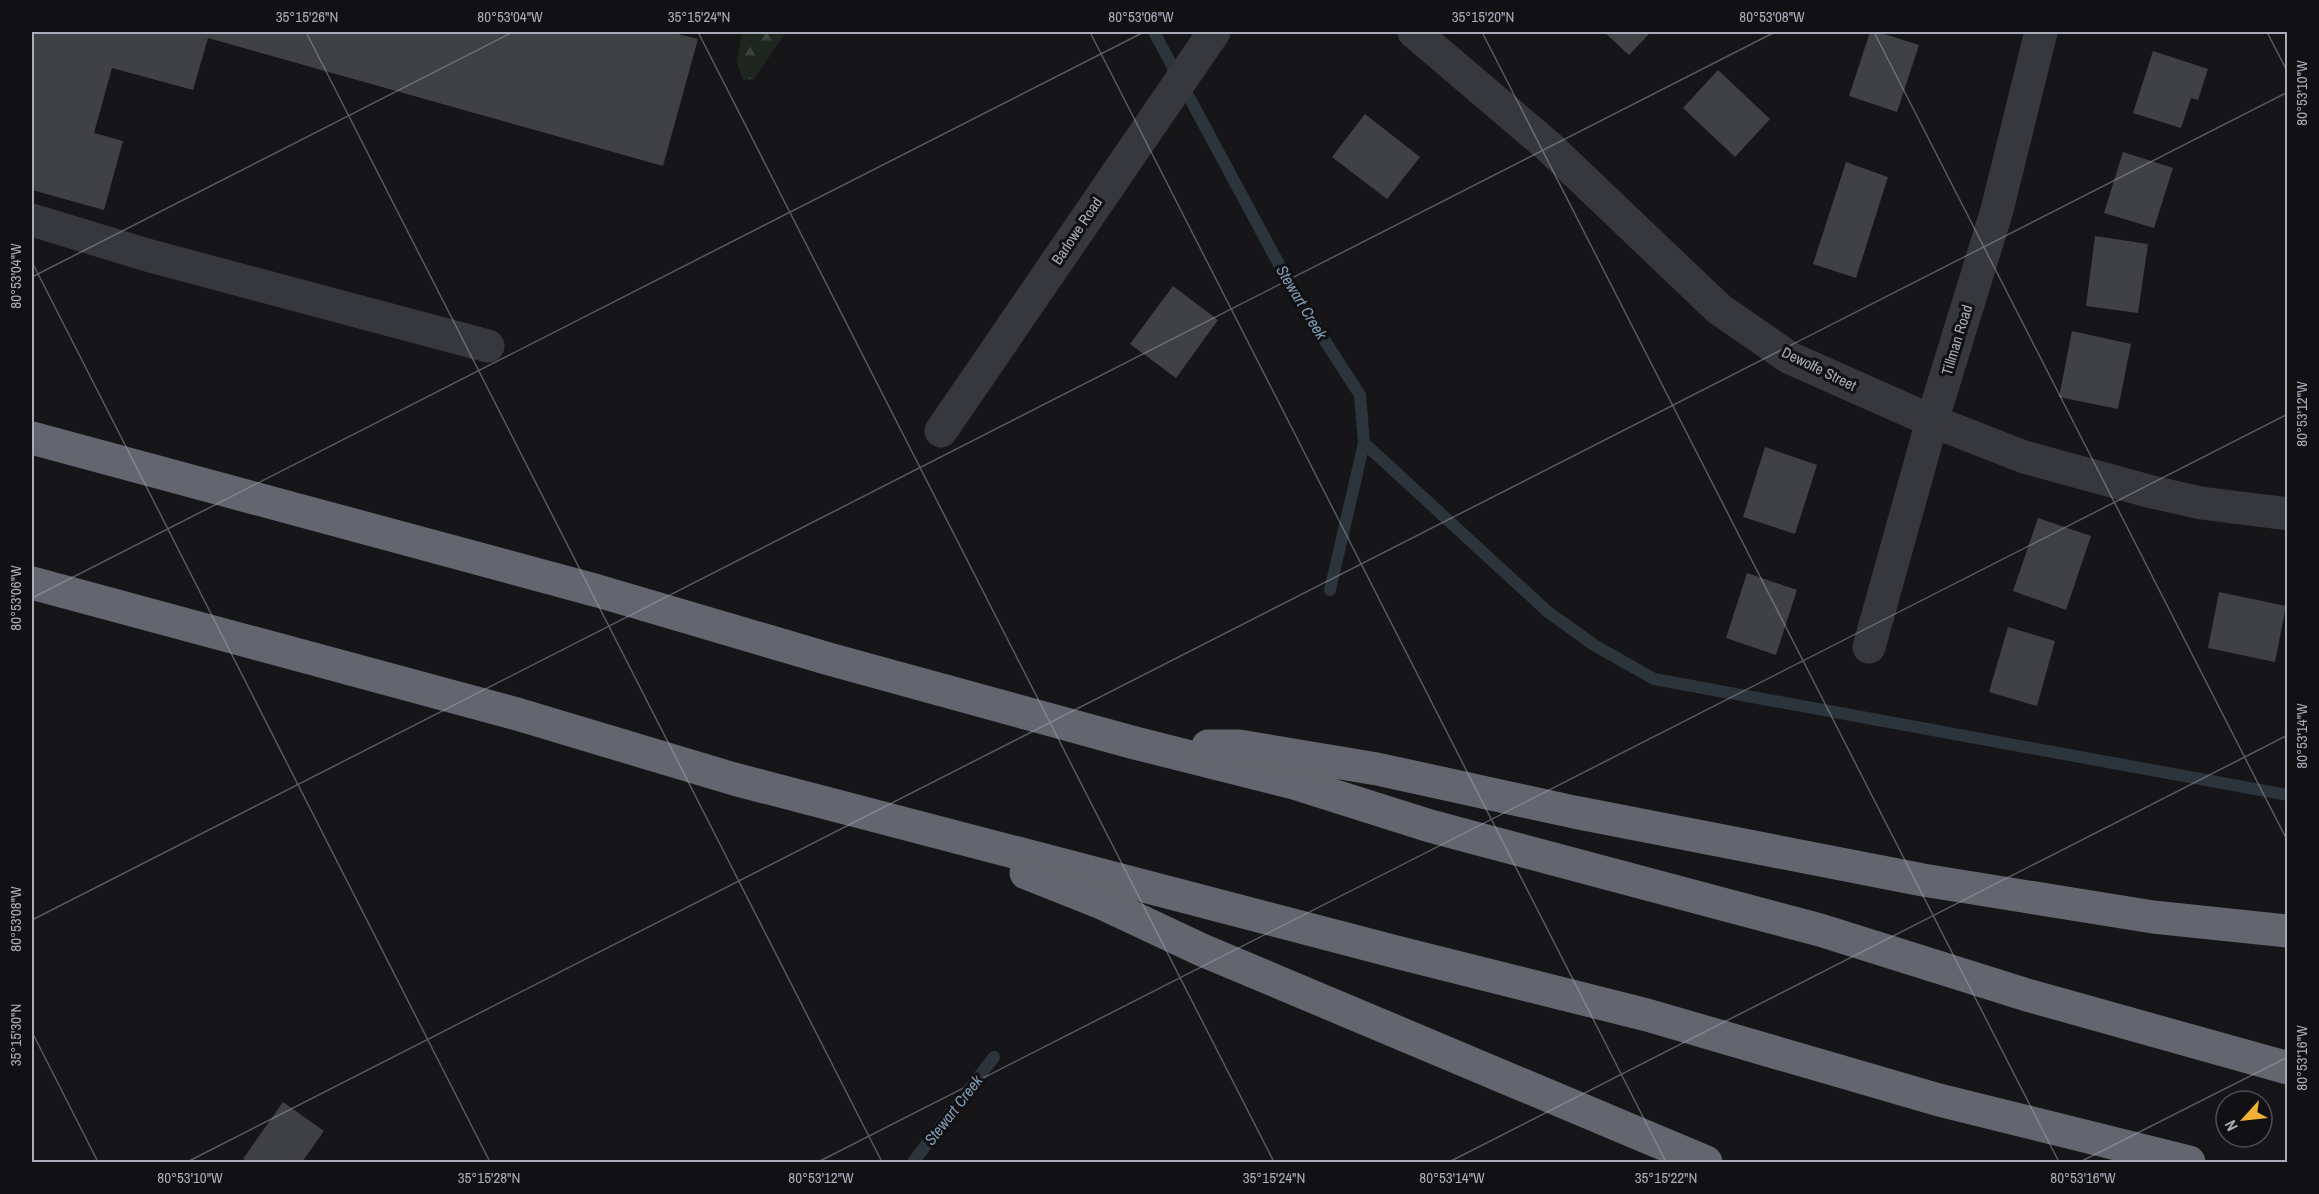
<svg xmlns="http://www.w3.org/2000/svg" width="2319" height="1194" font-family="'Archivo Narrow',sans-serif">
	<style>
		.forest { fill: url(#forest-firs) }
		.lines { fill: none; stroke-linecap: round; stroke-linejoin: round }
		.stream { stroke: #2c353c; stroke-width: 12 }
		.building { fill: #404145 }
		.minor { stroke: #37383d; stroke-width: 33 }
		.highway { stroke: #63666e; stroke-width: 33 }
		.ticks { fill: none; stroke: #a8adb8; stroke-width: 1.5; stroke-opacity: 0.45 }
		.labels { text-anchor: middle; stroke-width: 6; stroke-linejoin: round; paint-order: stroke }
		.street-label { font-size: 15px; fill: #a8adb8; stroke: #111113 }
		.water-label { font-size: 16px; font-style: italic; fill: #7f9bb3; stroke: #111113 }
		.neatline { fill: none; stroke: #a8adb8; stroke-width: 2 }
		.ticks-label { font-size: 15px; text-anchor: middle; fill: #a8adb8 }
	</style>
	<defs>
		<pattern id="forest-firs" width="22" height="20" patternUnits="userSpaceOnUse" patternTransform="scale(1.5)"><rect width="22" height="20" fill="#1e261f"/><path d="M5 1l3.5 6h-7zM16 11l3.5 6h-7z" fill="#3c433d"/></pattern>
	</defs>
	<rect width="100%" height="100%" fill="#161618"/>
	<!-- forest -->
	<polygon class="forest" points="742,32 786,32 754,79 743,80 737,62"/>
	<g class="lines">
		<!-- stream -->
		<g class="stream">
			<polyline points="1154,32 1296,296 1360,395 1364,443 1330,590"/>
			<polyline points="1364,443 1548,612 1594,645 1654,679 2288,795"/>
			<polyline points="913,1162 994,1057"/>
		</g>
	</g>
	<!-- building -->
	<g class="building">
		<polygon points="32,32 670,32 698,39 663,166 208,38 193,90 112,68 94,133 123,141 104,210 32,190"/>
		<polygon points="1604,32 1651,32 1629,55"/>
		<polygon points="1870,32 1878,32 1919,45 1897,112 1849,96"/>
		<polygon points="2153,51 2208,69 2198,100 2191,98 2181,128 2133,113"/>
		<polygon points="1718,70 1770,119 1735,157 1683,108"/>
		<polygon points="1365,114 1420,157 1387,199 1332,157"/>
		<polygon points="2123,152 2173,168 2154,228 2104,213"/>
		<polygon points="1846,162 1888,177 1856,278 1813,264"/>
		<polygon points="2095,236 2148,244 2138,313 2086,306"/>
		<polygon points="1173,286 1218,320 1176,378 1130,344"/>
		<polygon points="2072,331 2131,344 2118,409 2059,397"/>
		<polygon points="1765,447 1817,465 1795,534 1743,517"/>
		<polygon points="2038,518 2091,536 2066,610 2013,591"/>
		<polygon points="1747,573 1797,590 1776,655 1726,638"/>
		<polygon points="2219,592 2286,606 2275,662 2208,648"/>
		<polygon points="2008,627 2055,641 2037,706 1989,692"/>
		<polygon points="283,1102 324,1131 302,1162 247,1162 243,1159"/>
	</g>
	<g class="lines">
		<!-- minor -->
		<g class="minor">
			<polyline points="1414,32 1548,146 1719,309 1790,358 1932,421 2024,457 2152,492 2201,503 2288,514"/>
			<polyline points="32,220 147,255 488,346"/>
			<polyline points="941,431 1214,32"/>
			<polyline points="1869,647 1932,421 1997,210 2041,32"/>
		</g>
		<!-- highway -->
		<g class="highway">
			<polyline points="32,438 598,591 829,659 1135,743 1294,783 1430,826 1820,930 2027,995 2288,1068"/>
			<polyline points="32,583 517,714 734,779 1400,953 1647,1015 1939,1100 2189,1162"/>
			<polyline points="1208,746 1239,746 1377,769 1574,812 1923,880 2153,917 2288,931"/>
			<polyline points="1026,873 1104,904 1202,950 1706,1162"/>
		</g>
	</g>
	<!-- ticks -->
	<path class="ticks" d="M 306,32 L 882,1162M 698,32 L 1274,1162M 1090,32 L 1666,1162M 1482,32 L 2059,1162M 1874,32 L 2288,842M 2267,32 L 2288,73M 32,262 L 490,1162M 32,277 L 513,32M 32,598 L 1144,32M 32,920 L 1775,32M 32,1032 L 98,1162M 187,1162 L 2288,92M 818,1162 L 2288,414M 1449,1162 L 2288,735M 2080,1162 L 2288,1057"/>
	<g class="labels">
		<!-- street labels -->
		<g class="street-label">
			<text transform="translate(1077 231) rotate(-56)" y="5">Barlowe Road</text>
			<text transform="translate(1957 340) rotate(-73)" y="5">Tillman Road</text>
			<text transform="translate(1819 369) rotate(26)" y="5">Dewolfe Street</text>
		</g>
		<!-- water labels -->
		<g class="water-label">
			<text transform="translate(1302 302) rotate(59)" y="6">Stewart Creek</text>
			<text transform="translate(953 1110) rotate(-52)" y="6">Stewart Creek</text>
		</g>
	</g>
	<!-- border -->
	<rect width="2319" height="1194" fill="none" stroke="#111113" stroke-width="66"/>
	<!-- north arrow -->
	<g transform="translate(2244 1119) rotate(243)"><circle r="28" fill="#111113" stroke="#4d4f55" stroke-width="1.5"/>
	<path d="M0-4.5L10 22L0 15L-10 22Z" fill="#f2b134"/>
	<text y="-9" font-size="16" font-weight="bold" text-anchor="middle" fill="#a8adb8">N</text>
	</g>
	<rect x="33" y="33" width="2253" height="1128" class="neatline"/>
	<g class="ticks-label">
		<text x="307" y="22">35°15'26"N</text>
		<text x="510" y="22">80°53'04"W</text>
		<text x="699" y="22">35°15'24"N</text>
		<text x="1141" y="22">80°53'06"W</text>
		<text x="1483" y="22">35°15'20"N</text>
		<text x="1772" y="22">80°53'08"W</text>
		<text transform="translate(2302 93) rotate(-90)" y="5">80°53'10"W</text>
		<text transform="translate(16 276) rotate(-90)" y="5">80°53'04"W</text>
		<text transform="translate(2302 414) rotate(-90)" y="5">80°53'12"W</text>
		<text transform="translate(16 598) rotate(-90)" y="5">80°53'06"W</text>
		<text transform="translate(2302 736) rotate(-90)" y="5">80°53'14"W</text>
		<text transform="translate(16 919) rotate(-90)" y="5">80°53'08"W</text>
		<text transform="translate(16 1035) rotate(-90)" y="5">35°15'30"N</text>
		<text transform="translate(2302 1058) rotate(-90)" y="5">80°53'16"W</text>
		<text x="190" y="1183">80°53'10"W</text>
		<text x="489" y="1183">35°15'28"N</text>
		<text x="821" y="1183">80°53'12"W</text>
		<text x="1274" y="1183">35°15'24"N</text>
		<text x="1452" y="1183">80°53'14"W</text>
		<text x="1666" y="1183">35°15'22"N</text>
		<text x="2083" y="1183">80°53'16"W</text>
	</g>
</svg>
